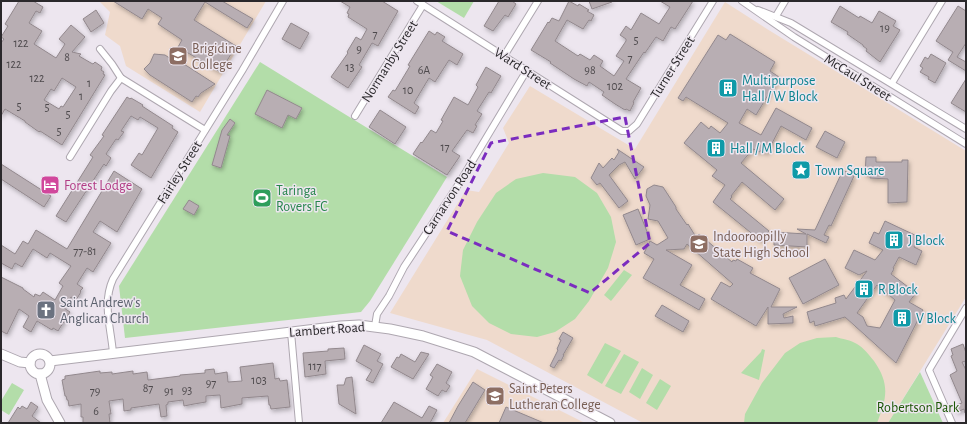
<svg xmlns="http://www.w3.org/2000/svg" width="967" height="424" font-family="'Alegreya Sans',sans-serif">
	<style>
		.education { fill: #efdacc }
		.green { fill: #b3dda9 }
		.building { fill: #b8aeb3; stroke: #92888d; fill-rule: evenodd; filter: url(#shadow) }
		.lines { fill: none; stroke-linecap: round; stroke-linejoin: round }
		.street-casing { stroke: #aea7b0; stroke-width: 8 }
		.secondary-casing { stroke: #aea7b0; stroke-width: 11 }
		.street { stroke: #fff; stroke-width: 6 }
		.secondary { stroke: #fff; stroke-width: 9 }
		.marked { fill: none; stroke: #7b2cbf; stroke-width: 3; stroke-dasharray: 8 5; stroke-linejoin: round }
		.labels { text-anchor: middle; stroke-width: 3; stroke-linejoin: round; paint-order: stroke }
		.number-label { font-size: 12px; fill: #4e4a4d }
		.education-label { font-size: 14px; fill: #785e54; stroke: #ede6ef; text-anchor: start }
		.street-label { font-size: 14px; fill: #2a282b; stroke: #ede6ef }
		.culture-label { font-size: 14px; fill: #0d838f; stroke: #ede6ef; text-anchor: start }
		.hotel-label { font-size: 14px; fill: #b23c85; stroke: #ede6ef; text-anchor: start }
		.leisure-label { font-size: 14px; fill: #27864d; stroke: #ede6ef; text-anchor: start }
		.worship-label { font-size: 14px; fill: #5b616d; stroke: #ede6ef; text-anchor: start }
		.park-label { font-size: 14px; fill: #1b5604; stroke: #ede6ef }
	</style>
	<defs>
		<filter id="shadow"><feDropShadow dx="1.5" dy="2.5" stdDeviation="2" flood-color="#0004"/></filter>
	</defs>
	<rect width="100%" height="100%" fill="#ede6ef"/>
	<!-- education -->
	<g class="education">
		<polygon points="99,1 266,1 200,112 126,66 120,46 105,35 110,12"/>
		<polygon points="725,2 767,29 966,151 966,297 888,423 643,423 487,340 390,313 466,190 479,192 509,143 503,128 530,86 635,149"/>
		<polygon points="477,369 585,423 443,423"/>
	</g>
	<!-- green -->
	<g class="green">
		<polygon points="436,1 474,1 464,18"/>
		<polygon points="260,62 447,177 370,301 361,312 125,338 119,286"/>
		<polygon points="543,173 575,177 597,193 611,217 616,242 608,268 589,301 575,319 555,332 537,337 511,334 489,323 472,306 460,276 463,250 477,222 496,193 516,179"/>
		<polygon points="624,270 632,275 611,301 604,295"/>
		<path d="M 836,337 C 842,339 851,340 857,344 C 863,347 870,356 874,361 C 890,384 887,398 877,423 L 744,423 L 745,414 L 762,383 L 785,353 L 800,343 L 817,338 Z"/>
		<polygon points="605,343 621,351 602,384 587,375"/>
		<polygon points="762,349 765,350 759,380 741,373 761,352"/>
		<polygon points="624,354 639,362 621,394 605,386"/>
		<polygon points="642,368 653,375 640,399 629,392"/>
		<polygon points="920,372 943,423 888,423"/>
		<polygon points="660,379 671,386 657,410 646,403"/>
		<polygon points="12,383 24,390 9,415 1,410 1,401"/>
	</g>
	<!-- building -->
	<g class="building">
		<path d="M 19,1 L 33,1 L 43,7 L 40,13 L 36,11 L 29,23 L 42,31 L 34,44 L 56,58 L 65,44 L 59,39 L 71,25 L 85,37 L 72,52 L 81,54 L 79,56 L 91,63 L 93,64 L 95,62 L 102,67 L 101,70 L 104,72 L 103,74 L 105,75 L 62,145 L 40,131 L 39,132 L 25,122 L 25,121 L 5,109 L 1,116 L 1,43 L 4,39 L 1,37 L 8,26 L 5,24 ZM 62,78 L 76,87 L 63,107 L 61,106 L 59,109 L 44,100 L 51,89 L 54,91 Z"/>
		<polygon points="113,1 222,1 253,19 247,28 205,2 194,20 236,46 220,72 178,47 182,40 158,24 162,18 148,9 142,19"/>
		<polygon points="340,1 382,1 398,11 378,46 372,43 359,65 362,67 348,88 331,77 348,53 347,52 356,37 361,40 367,29 348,17 349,14 347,13 350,7"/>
		<polygon points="499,1 512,1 516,4 508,17 505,15 493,31 484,26"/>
		<polygon points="569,1 578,6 579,4 589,10 587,11 594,15 591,21 589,20 583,29 567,20 555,41 578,56 580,54 590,60 594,55 603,61 600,66 614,76 624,61 616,56 626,41 626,39 620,35 626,26 631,30 641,13 659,24 670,7 660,1 693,1 675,29 671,27 663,41 656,37 645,53 644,52 626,79 641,88 633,102 634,103 630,111 626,109 625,110 615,104 602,95 604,92 589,82 587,86 574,79 550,63 551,62 531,50 548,22 549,23 552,18 559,21"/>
		<polygon points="589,1 612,1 612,2 592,9"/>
		<polygon points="840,6 859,18 860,16 872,23 879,11 896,21 893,26 900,30 880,62 866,51 867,49 863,46 863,45 847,34 848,32 831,22"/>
		<polygon points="958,6 966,11 966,43 957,57 966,62 966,71 948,60 953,52 936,41"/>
		<polygon points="96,10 104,23 91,32 83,19"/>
		<polygon points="291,23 309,33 300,49 282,39"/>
		<polygon points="429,31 435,35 437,32 445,37 442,41 463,54 457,65 449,60 435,82 429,78 414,103 419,107 415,114 388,97 393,90 395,91 410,66 408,65"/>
		<polygon points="730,34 775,62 770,71 779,77 756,115 747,109 739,123 761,135 776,108 812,128 806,140 781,126 767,153 761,150 760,152 753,149 741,163 784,199 775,210 742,182 731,196 732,197 730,199 769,231 761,241 713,202 725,185 712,176 717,170 684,143 701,122 709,129 711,126 720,133 728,123 686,97 683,101 678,98 718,35 726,40"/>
		<polygon points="154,54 165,55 171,59 173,57 215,84 201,93 198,97 196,96 192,102 150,75 144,69 150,63"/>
		<polygon points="931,54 946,63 935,83 928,79 929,77 920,72 923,68 920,66 925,57 928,59"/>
		<polygon points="486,67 501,76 491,93 489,92 477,111 482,114 475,125 477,126 473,133 467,130 452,151 460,156 447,175 413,154 421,142 422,143 431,130 436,133 443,121 441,120 454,97 468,105 478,87 476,85"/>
		<polygon points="966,79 966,112 951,103"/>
		<polygon points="267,90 302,108 296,119 288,115 282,128 255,114"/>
		<polygon points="127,97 130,99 131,98 143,105 142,106 173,126 172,128 178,132 151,178 131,165 139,153 142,155 158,128 140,117 138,120 131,116 121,131 124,132 118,140 116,139 106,154 111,158 106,166 104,164 66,222 56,216 93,157 90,155 104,136 102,135"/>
		<polygon points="380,110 406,127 395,144 369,127"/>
		<polygon points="230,119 235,123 227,135 230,136 221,168 212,165 222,130"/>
		<polygon points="825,131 845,142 837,158 816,147"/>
		<polygon points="617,149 644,167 635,179 625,162 619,165 609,175 628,201 619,208 600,183 597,185 591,178 599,163 603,168 612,158 614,160 619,152"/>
		<polygon points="866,157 876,157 876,162 902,162 902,160 908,160 907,202 888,203 888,179 870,178 870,175 865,175"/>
		<polygon points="1,164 51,196 44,207 1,179"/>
		<polygon points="843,170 854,176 831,226 829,225 824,235 829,237 826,243 807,234 807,247 774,245 774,232 806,234 797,229 815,230"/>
		<polygon points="114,171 142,189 117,232 100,221 93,232 111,243 93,272 87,268 77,284 83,288 80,291 81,292 76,300 71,297 64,308 70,312 58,331 53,328 52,330 37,321 31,332 23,327 29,316 19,309 7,334 1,331 1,277 23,288 23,289 34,297 35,294 40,296 43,292 55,300 63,286 59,283 71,266 50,253 47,258 33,249 22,267 15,263 12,269 1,263 1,245 15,254 23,241 28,244 36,230 67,249"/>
		<polygon points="654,185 663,187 676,207 676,209 687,225 688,224 696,237 699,234 732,262 733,260 736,261 737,259 753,268 750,273 780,289 771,307 797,307 783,314 784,318 793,316 793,323 768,324 768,307 756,326 711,299 721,282 730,287 733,284 687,244 684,249 666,250 692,265 680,285 705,299 699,310 643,278 654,259 644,253 650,241 657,245 668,238 658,221 648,219 650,205 646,196 647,189"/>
		<polygon points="189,200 199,206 194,215 183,209"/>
		<polygon points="638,209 650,239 636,245 623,215"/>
		<path d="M 885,221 L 919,237 L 914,247 L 922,251 L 916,265 L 899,257 L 893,268 L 894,269 L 891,274 L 916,293 L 909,302 L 923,310 L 896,363 L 845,317 L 815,326 L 814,321 L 810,323 L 807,312 L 836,303 L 835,298 L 844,295 L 846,299 L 867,271 L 859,275 L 845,268 L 854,250 L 875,260 L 883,250 L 869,243 L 874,232 L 879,234 ZM 877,285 L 895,300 L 880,328 L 867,326 L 863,317 L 857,313 Z"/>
		<polygon points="825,259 839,285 803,304 789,278"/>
		<polygon points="662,305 689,321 683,332 655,316"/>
		<polygon points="563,332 573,338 563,355 564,355 561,361 559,360 554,368 550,366 558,350 557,349 561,340 559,339"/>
		<polygon points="963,344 966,353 966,361 962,362 966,370 965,413 964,409 957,412 955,405 962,403 950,375 957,371 951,356 953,355 951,349"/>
		<polygon points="364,345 381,354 377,361 383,364 373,383 366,380 372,370 356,361"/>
		<polygon points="344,348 345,359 325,361 326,374 305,377 303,353 328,351 328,349"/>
		<polygon points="421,352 429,354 413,379 391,367 397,357 399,358 401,354 415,362"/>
		<polygon points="273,363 275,379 279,378 280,381 287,380 290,407 271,409 270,405 269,405 268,396 242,398 242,404 221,408 220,395 206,396 206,402 194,404 184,406 183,400 168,402 168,404 166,405 167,416 161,417 159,404 131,408 131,410 124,411 123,399 109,401 111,414 109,414 110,423 83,423 83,417 81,417 81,404 69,406 68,400 67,400 66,396 65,396 62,380 65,379 65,376 100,371 100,373 112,372 112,374 133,371 133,374 147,372 148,380 180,376 180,375 205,373 205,370 214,369 215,374 227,372 228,382 242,381 240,367"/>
		<polygon points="437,364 452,372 446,383 450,386 446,392 442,390 438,396 426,389 433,377 430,375"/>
		<polygon points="352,377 356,414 339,404 337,385 344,385 346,378"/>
		<polygon points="473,382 485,390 465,423 449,423 458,406"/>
		<polygon points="31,402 38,407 32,416 41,423 8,423 18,407 20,409 22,406 27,409"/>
		<polygon points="394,402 422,418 429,406 437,410 430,423 381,423"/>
		<polygon points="506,407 544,423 499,423"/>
	</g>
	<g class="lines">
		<defs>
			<g id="street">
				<polyline points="417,1 622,131 629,131 637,124 713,1"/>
				<polyline points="742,1 794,37 966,144"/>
				<polyline points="758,10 791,23 966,129"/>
				<polyline points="776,16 785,1"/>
				<polyline points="100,49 112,64 121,78 205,130"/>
				<polyline points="504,56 538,1"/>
				<polyline points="892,83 942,1"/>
				<polyline points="355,116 423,5"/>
				<polyline points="70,157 111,91 121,78"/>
				<polyline points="375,326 377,314 389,296 404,267 458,185 527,70"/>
				<polyline points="291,332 299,423"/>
				<path d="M 113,353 C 111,328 102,303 113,279 L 242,71 L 283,1"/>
				<polyline points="952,423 929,370 966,308"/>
			</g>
			<g id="secondary">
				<circle cx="40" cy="364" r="10"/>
				<polyline points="1,354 20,362 30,363"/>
				<polyline points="50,361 341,326 359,325 390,329 423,336 474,352 610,423"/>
				<polyline points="40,374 47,400 60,423"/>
			</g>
		</defs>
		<!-- street casing -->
		<use href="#street" class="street-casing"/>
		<!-- secondary casing -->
		<use href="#secondary" class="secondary-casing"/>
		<!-- street -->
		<use href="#street" class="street"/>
		<!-- secondary -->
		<use href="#secondary" class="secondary"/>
	</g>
	<!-- marked area -->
	<path class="marked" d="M 625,117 L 650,243 L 590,293 L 447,231 L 491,143 Z"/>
	<!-- icons -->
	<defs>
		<symbol id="school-square" viewBox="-11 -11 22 22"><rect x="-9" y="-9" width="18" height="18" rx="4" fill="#8d6e63" stroke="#ede6ef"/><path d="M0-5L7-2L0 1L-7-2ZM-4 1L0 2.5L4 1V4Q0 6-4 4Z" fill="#fff"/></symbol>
		<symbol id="building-square" viewBox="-11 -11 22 22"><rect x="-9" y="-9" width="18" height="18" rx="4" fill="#0f9aa8" stroke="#ede6ef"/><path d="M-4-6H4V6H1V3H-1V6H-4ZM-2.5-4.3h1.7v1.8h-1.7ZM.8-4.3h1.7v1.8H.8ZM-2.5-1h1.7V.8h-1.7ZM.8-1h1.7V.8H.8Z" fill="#fff"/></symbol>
		<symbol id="sight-square" viewBox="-11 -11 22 22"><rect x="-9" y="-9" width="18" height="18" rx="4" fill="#0f9aa8" stroke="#ede6ef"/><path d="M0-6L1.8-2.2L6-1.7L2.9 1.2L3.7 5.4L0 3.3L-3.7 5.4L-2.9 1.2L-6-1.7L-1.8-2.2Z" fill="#fff"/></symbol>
		<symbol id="hotel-square" viewBox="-11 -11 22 22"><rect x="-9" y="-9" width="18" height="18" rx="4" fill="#d1479c" stroke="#ede6ef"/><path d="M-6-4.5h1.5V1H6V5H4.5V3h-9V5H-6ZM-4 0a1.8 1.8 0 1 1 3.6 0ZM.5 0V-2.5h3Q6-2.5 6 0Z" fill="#fff"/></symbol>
		<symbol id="stadium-square" viewBox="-11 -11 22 22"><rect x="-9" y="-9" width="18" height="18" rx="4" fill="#2e9e5b" stroke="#ede6ef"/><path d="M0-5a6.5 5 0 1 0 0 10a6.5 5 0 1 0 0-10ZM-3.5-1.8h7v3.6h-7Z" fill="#fff"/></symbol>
		<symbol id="church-square" viewBox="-11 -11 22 22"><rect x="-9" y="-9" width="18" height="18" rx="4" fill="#6b7280" stroke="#ede6ef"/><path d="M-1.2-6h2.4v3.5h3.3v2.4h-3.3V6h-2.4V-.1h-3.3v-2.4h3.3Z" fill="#fff"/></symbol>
	</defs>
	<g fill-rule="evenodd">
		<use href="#school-square" x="167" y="45" width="22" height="22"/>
		<use href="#building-square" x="717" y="77" width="22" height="22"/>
		<use href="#building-square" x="705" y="137" width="22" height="22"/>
		<use href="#sight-square" x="790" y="159" width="22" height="22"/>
		<use href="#hotel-square" x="39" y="174" width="22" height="22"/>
		<use href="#stadium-square" x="251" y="187" width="22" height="22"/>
		<use href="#building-square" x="883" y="229" width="22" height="22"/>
		<use href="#school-square" x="688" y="233" width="22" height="22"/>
		<use href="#building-square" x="853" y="278" width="22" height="22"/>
		<use href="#church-square" x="35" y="299" width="22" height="22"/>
		<use href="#building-square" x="891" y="307" width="22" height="22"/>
		<use href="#school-square" x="484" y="385" width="22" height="22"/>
	</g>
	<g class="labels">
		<!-- number labels -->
		<g class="number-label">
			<text x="885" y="32">19</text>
			<text x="375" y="38">7</text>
			<text x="636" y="44">5</text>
			<text x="21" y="47">122</text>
			<text x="359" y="53">9</text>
			<text x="67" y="61">8</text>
			<text x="630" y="62">7</text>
			<text x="14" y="68">122</text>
			<text x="350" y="71">13</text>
			<text x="424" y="74">6A</text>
			<text x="590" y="74">98</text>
			<text x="37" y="82">122</text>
			<text x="89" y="87">1</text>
			<text x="615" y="90">102</text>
			<text x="408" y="94">10</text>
			<text x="81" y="100">1</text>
			<text x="19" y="110">5</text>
			<text x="47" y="111">5</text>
			<text x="68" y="118">5</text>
			<text x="59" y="135">5</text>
			<text x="445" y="151">17</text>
			<text x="85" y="255">77-81</text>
			<text x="315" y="370">117</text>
			<text x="259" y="384">103</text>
			<text x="211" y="387">97</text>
			<text x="148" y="392">87</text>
			<text x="187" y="394">93</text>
			<text x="95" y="395">79</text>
			<text x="169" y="395">91</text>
			<text x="96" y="415">6</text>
		</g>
		<!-- education labels -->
		<g class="education-label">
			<text x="192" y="53">Brigidine<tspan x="192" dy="16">College</tspan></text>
			<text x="713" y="241">Indooroopilly<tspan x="713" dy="16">State High School</tspan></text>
			<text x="509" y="393">Saint Peters<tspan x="509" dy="16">Lutheran College</tspan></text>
		</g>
		<!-- street labels -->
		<g class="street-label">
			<text transform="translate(389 61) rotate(-58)" y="5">Normanby Street</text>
			<text transform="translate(672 67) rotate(-58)" y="5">Turner Street</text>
			<text transform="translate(523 68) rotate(33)" y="5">Ward Street</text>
			<text transform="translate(858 77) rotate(32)" y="5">McCaul Street</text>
			<text transform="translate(179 172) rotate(-58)" y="5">Fairley Street</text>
			<text transform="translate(449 197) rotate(-57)" y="5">Carnarvon Road</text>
			<text transform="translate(327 329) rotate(-4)" y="5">Lambert Road</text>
		</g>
		<!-- culture labels -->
		<g class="culture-label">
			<text x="742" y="85">Multipurpose<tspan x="742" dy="16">Hall / W Block</tspan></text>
			<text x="730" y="153">Hall / M Block</text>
			<text x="815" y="175">Town Square</text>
			<text x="908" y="245">J Block</text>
			<text x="878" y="294">R Block</text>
			<text x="916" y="323">V Block</text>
		</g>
		<!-- hotel labels -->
		<g class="hotel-label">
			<text x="64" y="190">Forest Lodge</text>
		</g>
		<!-- leisure labels -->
		<g class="leisure-label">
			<text x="276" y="195">Taringa<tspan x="276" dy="16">Rovers FC</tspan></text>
		</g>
		<!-- worship labels -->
		<g class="worship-label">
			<text x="60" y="307">Saint Andrew's<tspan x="60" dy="16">Anglican Church</tspan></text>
		</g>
		<!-- park labels -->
		<g class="park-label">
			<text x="918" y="412">Robertson Park</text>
		</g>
	</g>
	<!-- border -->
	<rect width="967" height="424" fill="none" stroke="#2a282b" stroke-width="4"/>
</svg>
